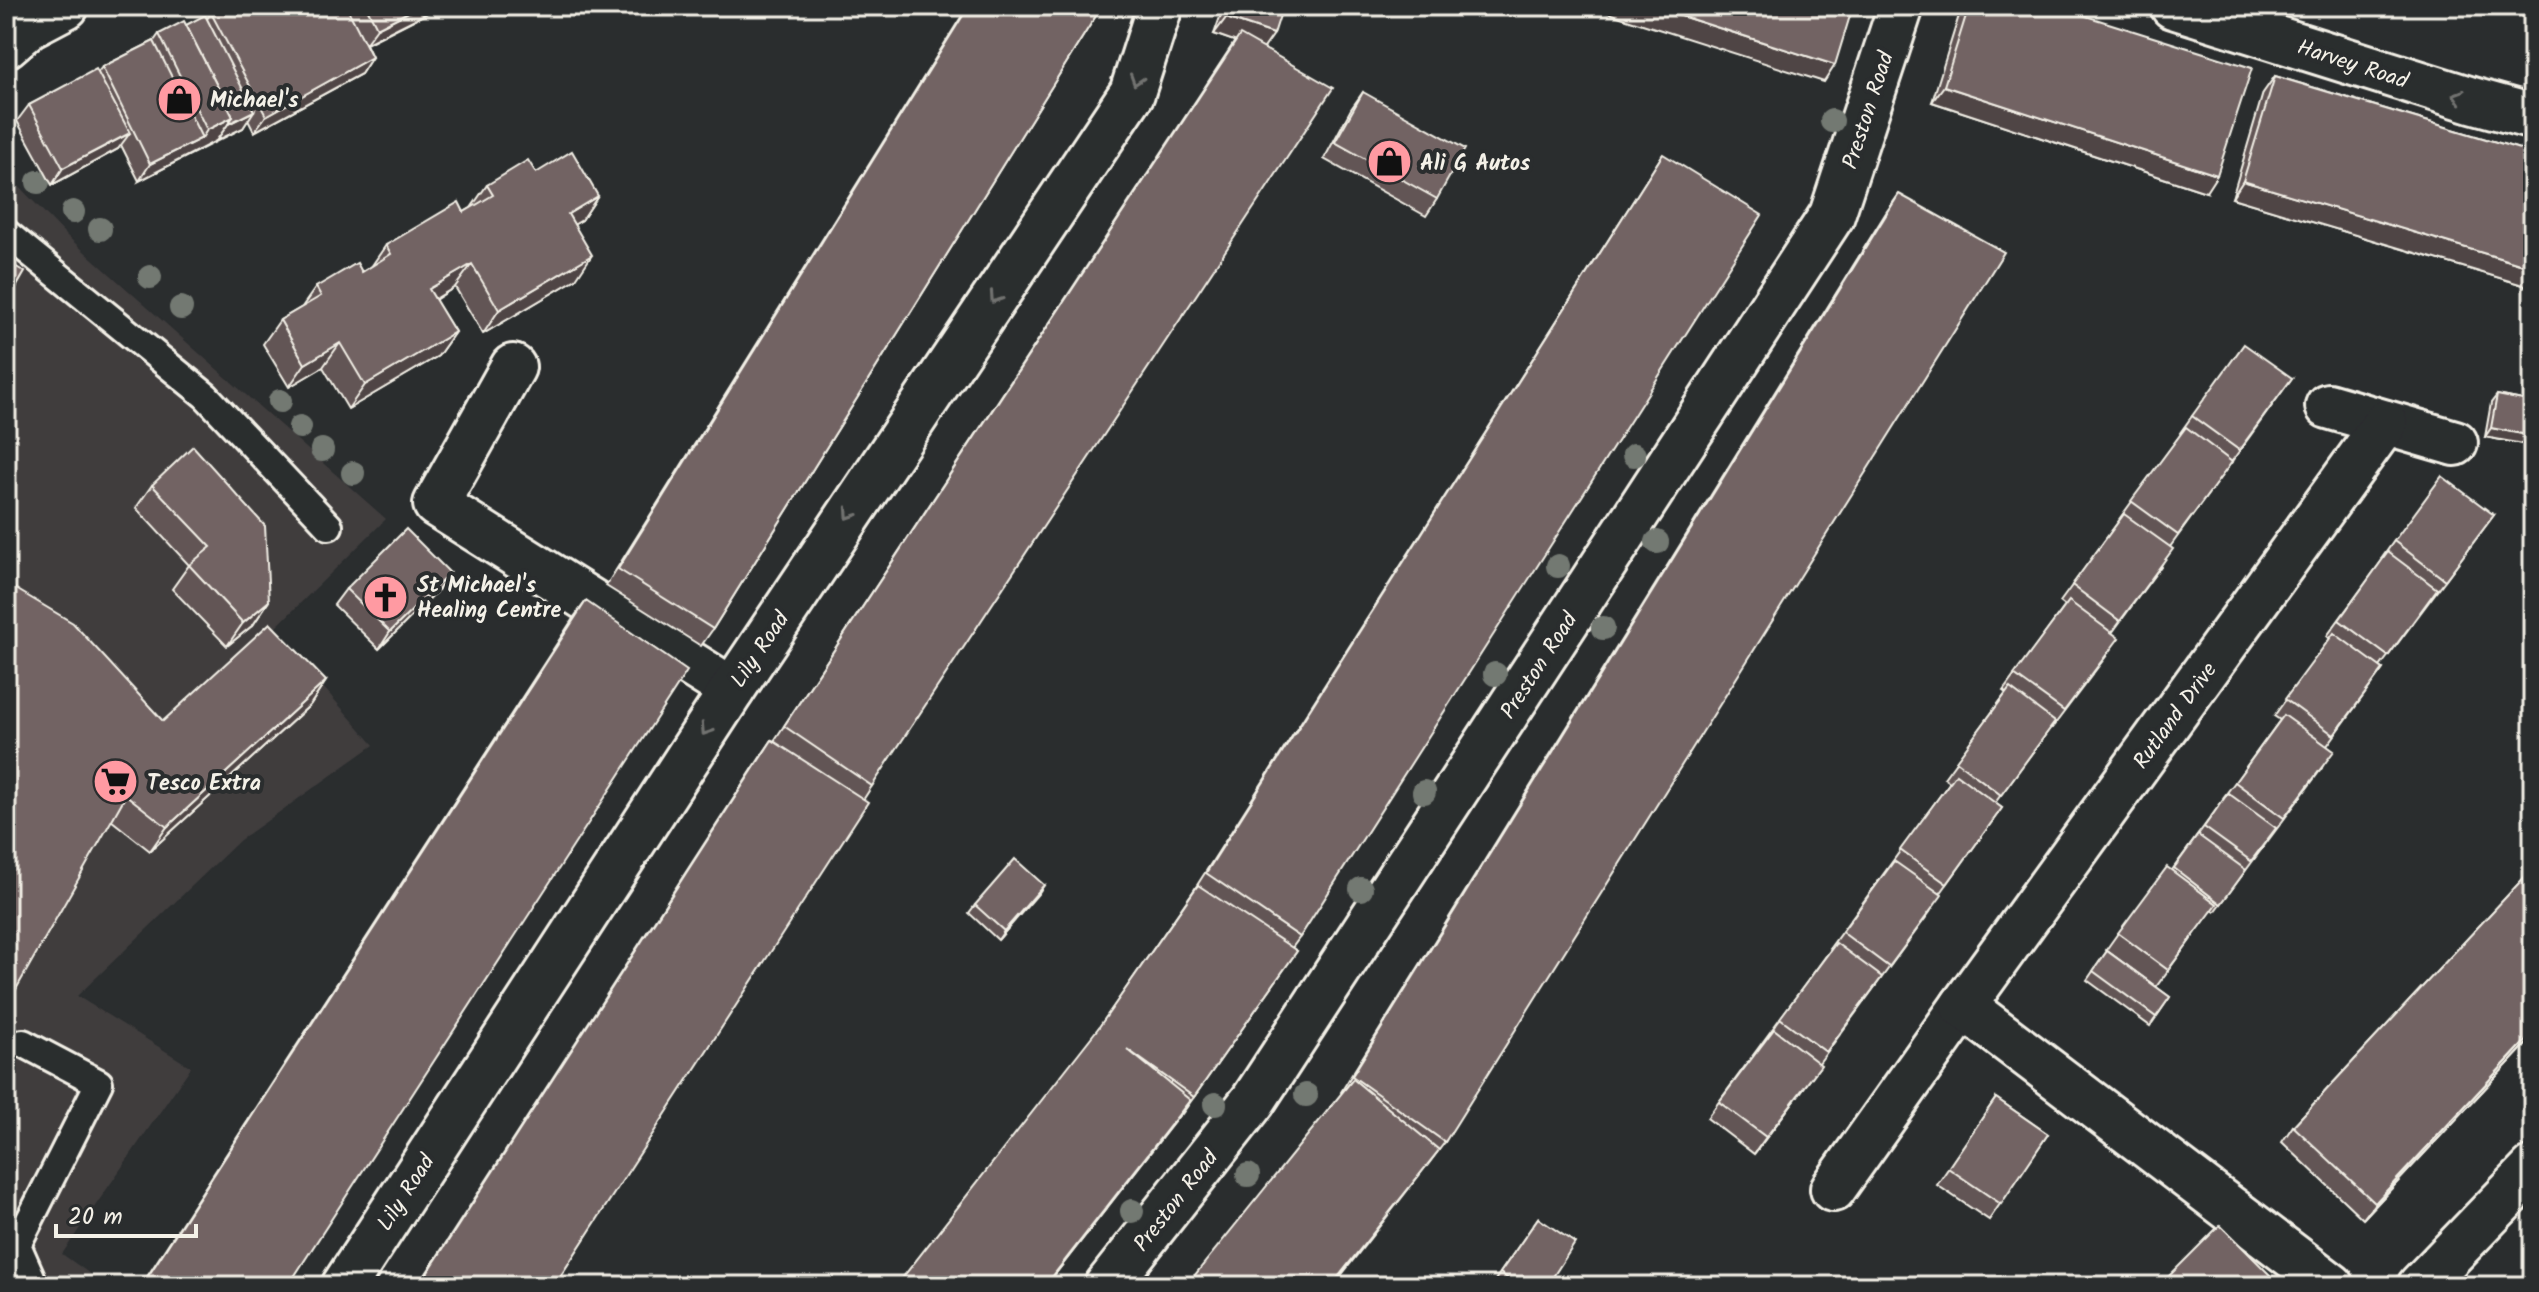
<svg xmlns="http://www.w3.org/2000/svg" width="2539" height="1292" font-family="Kalam,sans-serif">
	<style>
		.built { fill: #403d3e }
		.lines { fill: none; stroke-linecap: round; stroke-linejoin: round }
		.service-casing { stroke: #f4f1e8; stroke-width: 32 }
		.minor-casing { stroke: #f4f1e8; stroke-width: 50 }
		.tertiary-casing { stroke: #f4f1e8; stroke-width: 50 }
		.service { stroke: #2a2d2e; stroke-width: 26 }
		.minor { stroke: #2a2d2e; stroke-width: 44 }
		.tertiary { stroke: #2a2d2e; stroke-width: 44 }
		.tree { fill: #737972 }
		.wall { fill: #625555; stroke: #f4f1e8; stroke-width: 2 }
		.shaded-wall { fill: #504545; stroke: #f4f1e8; stroke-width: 2 }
		.building { fill: #726363; stroke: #f4f1e8; stroke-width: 2 }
		.oneway { stroke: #71726f }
		.labels { text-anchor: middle; stroke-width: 8; stroke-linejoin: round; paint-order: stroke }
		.street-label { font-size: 22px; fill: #f4f1e8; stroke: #2a2d2e }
		.poi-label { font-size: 22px; font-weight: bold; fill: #f4f1e8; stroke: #2a2d2e; text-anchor: start }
	</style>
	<rect width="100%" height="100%" fill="#2a2d2e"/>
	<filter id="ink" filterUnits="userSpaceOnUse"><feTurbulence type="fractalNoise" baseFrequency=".0125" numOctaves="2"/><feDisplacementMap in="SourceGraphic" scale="16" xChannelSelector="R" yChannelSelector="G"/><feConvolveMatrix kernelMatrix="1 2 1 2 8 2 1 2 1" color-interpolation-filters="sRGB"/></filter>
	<g filter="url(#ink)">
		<!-- built -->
		<polygon class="built" points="6,173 67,236 386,519 273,630 374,745 240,840 77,996 191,1067 62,1254 107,1286 6,1286"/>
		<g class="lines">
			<defs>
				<g id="service">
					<polyline points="6,233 206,396 329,526"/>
					<polyline points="23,1043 99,1083 17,1245 35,1286"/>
				</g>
				<g id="minor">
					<polyline points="2173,6 2472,100 2533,117"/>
					<polyline points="6,45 28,26 66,6"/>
					<polyline points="513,367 436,504 732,690"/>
					<polyline points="2328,406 2455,443"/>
					<polyline points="1833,1189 1963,1006"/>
					<polyline points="344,1286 732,690 1132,93 1160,6"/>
					<polyline points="1107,1286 1253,1101 1832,215 1901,6"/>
					<polyline points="2332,1286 1963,1006 2385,423"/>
				</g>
				<polyline id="tertiary" points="2420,1286 2533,1169"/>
			</defs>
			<!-- service casing -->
			<use href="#service" class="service-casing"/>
			<!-- minor casing -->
			<use href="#minor" class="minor-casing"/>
			<!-- tertiary casing -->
			<use href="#tertiary" class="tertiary-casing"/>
			<!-- service -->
			<use href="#service" class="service"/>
			<!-- minor -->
			<use href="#minor" class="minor"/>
			<!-- tertiary -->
			<use href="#tertiary" class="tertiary"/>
		</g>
		<!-- trees -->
		<g class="tree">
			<circle cx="1832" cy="121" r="12"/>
			<circle cx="38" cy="182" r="12"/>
			<circle cx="73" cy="212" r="12"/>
			<circle cx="100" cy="229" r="12"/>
			<circle cx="150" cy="277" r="12"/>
			<circle cx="181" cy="308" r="12"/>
			<circle cx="280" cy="401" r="12"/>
			<circle cx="300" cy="427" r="12"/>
			<circle cx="322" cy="450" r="12"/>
			<circle cx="1634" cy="455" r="12"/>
			<circle cx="353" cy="473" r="12"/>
			<circle cx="1657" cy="542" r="12"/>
			<circle cx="1558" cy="566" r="12"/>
			<circle cx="1603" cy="628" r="12"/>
			<circle cx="1495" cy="674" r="12"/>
			<circle cx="1424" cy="792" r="12"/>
			<circle cx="1361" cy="889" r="12"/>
			<circle cx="1306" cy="1095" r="12"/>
			<circle cx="1215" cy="1104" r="12"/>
			<circle cx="1248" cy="1175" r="12"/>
			<circle cx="1132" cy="1211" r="12"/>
		</g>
		<!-- wall -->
		<g class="wall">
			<polygon points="224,6 441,6 366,44 372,57 361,74 254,132 248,120 243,128 139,181 121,145 118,149 52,185 17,121 29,105 98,72 102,67 154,41 159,34 207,19 211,13"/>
			<polygon points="968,6 1102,6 713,629 701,646 606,586"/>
			<polygon points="1224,6 1283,6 1264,48 872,786 554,1286 418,1286 761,756 772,740 774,741 1235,41 1214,34"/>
			<polygon points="1962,6 2054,6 2206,192 1932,102"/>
			<polygon points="2275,76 2533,153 2533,288 2232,198 2263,93"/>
			<polygon points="1363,92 1437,199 1426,216 1324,159 1351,109"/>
			<polygon points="1663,154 1300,937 1292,948 1297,951 1182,1114 1181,1113 1046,1286 1098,1029 1194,890"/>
			<polygon points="536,173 598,196 582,220 574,224 576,279 483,334 455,287 435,300 455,332 438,356 348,409 323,367 289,387 263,344 280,320 302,307 316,287 362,272 371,267 386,245 464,212 471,208 487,185"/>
			<polygon points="1899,194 1445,1142 1427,1166 1341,1092 1887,211"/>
			<polygon points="2292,378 2170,547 2161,566 2112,633 2107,655 2052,728 2051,727 1995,803 2002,808 1940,894 1930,912 1819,1063 1809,1081 1754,1154 1707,1118 1831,949 1830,948 1950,782 1944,778 2006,693 2003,691 2065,606 2060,602 2121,518 2120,518 2181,434 2180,433 2192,416"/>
			<polygon points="2497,395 2533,402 2533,446 2485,437 2491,403"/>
			<polygon points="152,485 269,601 253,625 227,646 172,589 189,565 136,508"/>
			<polygon points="2494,515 2380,667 2383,669 2327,746 2322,768 2215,912 2212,910 2156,987 2106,950 2118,933 2172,870 2224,799 2223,798 2235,782 2280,720 2274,716 2330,639 2327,636 2383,559 2382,558 2394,541"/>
			<polygon points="450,573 438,590 379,649 334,605 346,589"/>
			<polygon points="586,601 288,1286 141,1286 574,617"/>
			<polygon points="326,681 310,705 150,851 111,820 163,721"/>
			<polygon points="2533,868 2533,1037 2363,1219 2282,1142 2293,1126"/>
			<polygon points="1044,885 998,940 969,913 975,905"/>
			<polygon points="2107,951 2170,997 2150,1026 2087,980"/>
			<polygon points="1996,1098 2048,1134 1989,1220 1937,1185"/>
			<polygon points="1538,1218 1547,1286 1491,1286"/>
		</g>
		<!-- shaded-wall -->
		<g class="shaded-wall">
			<polygon points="420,6 441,6 365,44 377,28"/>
			<polygon points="1586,6 1650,6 1835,65 1824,82"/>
			<polygon points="1226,18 1274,34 1262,51 1214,34"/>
			<polygon points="372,57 361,74 254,132 266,116"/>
			<polygon points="1944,86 2217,175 2206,192 1932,102"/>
			<polygon points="254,111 243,128 216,141 228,124"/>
			<polygon points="233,117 216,141 139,181 150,164 202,138 207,130"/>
			<polygon points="130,133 118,149 52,185 63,168"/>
			<polygon points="2243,181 2533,268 2533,288 2232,198"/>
			<polygon points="598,196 582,220 551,238 568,214"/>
			<polygon points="592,255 576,279 483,334 499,310"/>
			<polygon points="472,264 455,287 412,313 429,289"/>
			<polygon points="455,332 438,356 348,409 365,385"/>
			<polygon points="340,343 323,367 289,387 305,364"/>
			<polygon points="2491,428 2533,436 2533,446 2485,437"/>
			<polygon points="450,573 438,590 379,649 390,632"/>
			<polygon points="269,601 253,625 227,646 243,623"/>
			<polygon points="326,681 310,705 150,851 167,827"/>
			<polygon points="1044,885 1038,894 998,940 1004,931"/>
			<polygon points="2533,1033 2533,1037 2363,1219 2375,1203"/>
			<polygon points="1821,1065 1809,1081 1754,1154 1766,1137"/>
			<polygon points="1190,1100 1178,1117 1046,1286 1045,1286"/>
			<polygon points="1439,1150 1333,1286 1331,1286"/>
		</g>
		<!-- building -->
		<g class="building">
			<polygon points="224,6 346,6 372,57 266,116 211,13"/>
			<polygon points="366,6 420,6 377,28"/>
			<polygon points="969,6 1102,6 713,629 618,569"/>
			<polygon points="1230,6 1283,6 1274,34 1226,18"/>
			<polygon points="1650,6 1853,6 1835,65"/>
			<polygon points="1969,6 2054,6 2252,68 2217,175 1944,86"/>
			<polygon points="205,15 254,111 228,124 233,117 186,25"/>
			<polygon points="184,21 233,117 207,130 159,34"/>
			<polygon points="1240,35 1333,88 872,786 784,726"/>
			<polygon points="154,41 202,138 150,164 102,67"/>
			<polygon points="96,69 130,133 63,168 29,105"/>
			<polygon points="2275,76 2533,153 2533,268 2243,181"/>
			<polygon points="1363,92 1465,149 1437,199 1335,142"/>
			<polygon points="572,151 598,196 568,214 592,255 499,310 472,264 429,289 455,332 365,385 340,343 305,364 280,320 321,296 316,287 357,263 362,272 391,254 386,245 459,202 464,212 493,195 487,185 528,160 536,173"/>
			<polygon points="1663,154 1762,215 1300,937 1206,873"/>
			<polygon points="1899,194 2004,252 1445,1142 1352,1076"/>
			<polygon points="6,261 25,272 6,305"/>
			<polygon points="2244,344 2292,378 2239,450 2192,416"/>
			<polygon points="2497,395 2533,402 2533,436 2491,428"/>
			<polygon points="2186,427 2232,462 2178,535 2131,501"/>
			<polygon points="193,446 265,526 269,601 243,623 189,565 211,547 152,485"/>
			<polygon points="2442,476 2494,515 2445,580 2394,541"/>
			<polygon points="2124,514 2173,549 2120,621 2072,585"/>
			<polygon points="406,529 450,573 390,632 346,589"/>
			<polygon points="2388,552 2437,589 2388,656 2339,620"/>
			<polygon points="6,583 73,623 163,721 270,623 326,681 167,827 126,795 6,1007"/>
			<polygon points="586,601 687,671 288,1286 145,1286 143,1284"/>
			<polygon points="2069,601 2119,638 2064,711 2014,675"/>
			<polygon points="2334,633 2383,669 2334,735 2285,699"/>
			<polygon points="2010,688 2055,722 2001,795 1956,761"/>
			<polygon points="2284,715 2334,751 2284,818 2235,782"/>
			<polygon points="772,740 868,802 554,1286 419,1286"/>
			<polygon points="1956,774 2002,808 1947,884 1900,850"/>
			<polygon points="2228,793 2276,828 2251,861 2204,827"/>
			<polygon points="2198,835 2246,870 2221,904 2174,868"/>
			<polygon points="1015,859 1044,885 1004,931 975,905"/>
			<polygon points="1894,861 1942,895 1889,967 1842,932"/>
			<polygon points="2167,867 2217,904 2168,970 2118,933"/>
			<polygon points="2533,868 2533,1033 2375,1203 2293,1126"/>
			<polygon points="1198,885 1297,951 1194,1097 1127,1049 1190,1100 1045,1286 896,1286 1099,1027"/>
			<polygon points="1836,943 1882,977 1826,1052 1780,1018"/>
			<polygon points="2107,951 2170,997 2156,1017 2093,971"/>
			<polygon points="1774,1029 1821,1065 1766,1137 1719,1102"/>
			<polygon points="1353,1079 1439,1150 1331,1286 1186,1286"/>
			<polygon points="1996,1098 2048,1134 2001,1204 1948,1168"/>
			<polygon points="1538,1218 1575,1243 1547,1286 1519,1286 1500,1273"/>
			<polygon points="2220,1225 2281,1286 2159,1286"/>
		</g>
		<!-- one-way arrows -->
		<defs><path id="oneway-chevron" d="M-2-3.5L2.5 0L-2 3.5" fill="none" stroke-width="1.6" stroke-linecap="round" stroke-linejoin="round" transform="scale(2)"/></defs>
		<g class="oneway">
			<use href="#oneway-chevron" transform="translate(1136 80) rotate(108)"/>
			<use href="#oneway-chevron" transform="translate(2458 96) rotate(-162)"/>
			<use href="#oneway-chevron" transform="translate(995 298) rotate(124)"/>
			<use href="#oneway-chevron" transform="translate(850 514) rotate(124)"/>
			<use href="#oneway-chevron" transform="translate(706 730) rotate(123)"/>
		</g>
	</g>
	<!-- icons -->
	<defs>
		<symbol id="shop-disc" viewBox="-11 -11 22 22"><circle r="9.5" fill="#ff9aa2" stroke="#2a2d2e"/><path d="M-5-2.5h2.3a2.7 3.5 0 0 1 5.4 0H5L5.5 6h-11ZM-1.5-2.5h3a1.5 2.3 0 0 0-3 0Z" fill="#111"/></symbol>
		<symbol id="church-disc" viewBox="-11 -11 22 22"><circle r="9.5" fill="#ff9aa2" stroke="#2a2d2e"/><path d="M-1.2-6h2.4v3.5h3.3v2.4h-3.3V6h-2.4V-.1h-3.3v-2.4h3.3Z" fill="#111"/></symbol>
		<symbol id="supermarket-disc" viewBox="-11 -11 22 22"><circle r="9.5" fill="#ff9aa2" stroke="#2a2d2e"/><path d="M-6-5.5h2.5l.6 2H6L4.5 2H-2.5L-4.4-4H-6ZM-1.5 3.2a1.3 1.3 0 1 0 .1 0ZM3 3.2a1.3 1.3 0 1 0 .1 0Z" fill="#111"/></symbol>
	</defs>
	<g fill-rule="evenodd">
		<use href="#shop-disc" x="154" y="74" width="51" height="51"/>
		<use href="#shop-disc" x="1364" y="136" width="51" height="51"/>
		<use href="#church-disc" x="360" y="572" width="51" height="51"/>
		<use href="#supermarket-disc" x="90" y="756" width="51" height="51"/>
	</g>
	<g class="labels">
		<!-- street labels -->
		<g class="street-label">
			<text transform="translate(2353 63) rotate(18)" y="8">Harvey Road</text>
			<text transform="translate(1867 110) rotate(-72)" y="8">Preston Road</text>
			<text transform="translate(759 649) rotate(-56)" y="8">Lily Road</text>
			<text transform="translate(1538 665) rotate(-57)" y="8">Preston Road</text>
			<text transform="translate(2174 715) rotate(-54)" y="8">Rutland Drive</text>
			<text transform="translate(405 1192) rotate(-57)" y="8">Lily Road</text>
			<text transform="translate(1175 1200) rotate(-52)" y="8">Preston Road</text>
		</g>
		<!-- poi labels -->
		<g class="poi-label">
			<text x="210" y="107">Michael's</text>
			<text x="1420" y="170">Ali G Autos</text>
			<text x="417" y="592">St Michael's<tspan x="417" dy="25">Healing Centre</tspan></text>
			<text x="147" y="790">Tesco Extra</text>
		</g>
	</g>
	<!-- margin -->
	<rect width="2539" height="1292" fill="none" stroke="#2a2d2e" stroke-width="32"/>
	<rect x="16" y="16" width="2507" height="1260" fill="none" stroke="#f4f1e8" stroke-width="3" filter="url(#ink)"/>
	<!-- scale -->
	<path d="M56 1224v12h140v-12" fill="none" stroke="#f4f1e8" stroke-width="4"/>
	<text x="68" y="1224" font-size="24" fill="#f4f1e8" stroke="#2a2d2e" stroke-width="6" paint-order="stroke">20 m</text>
</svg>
